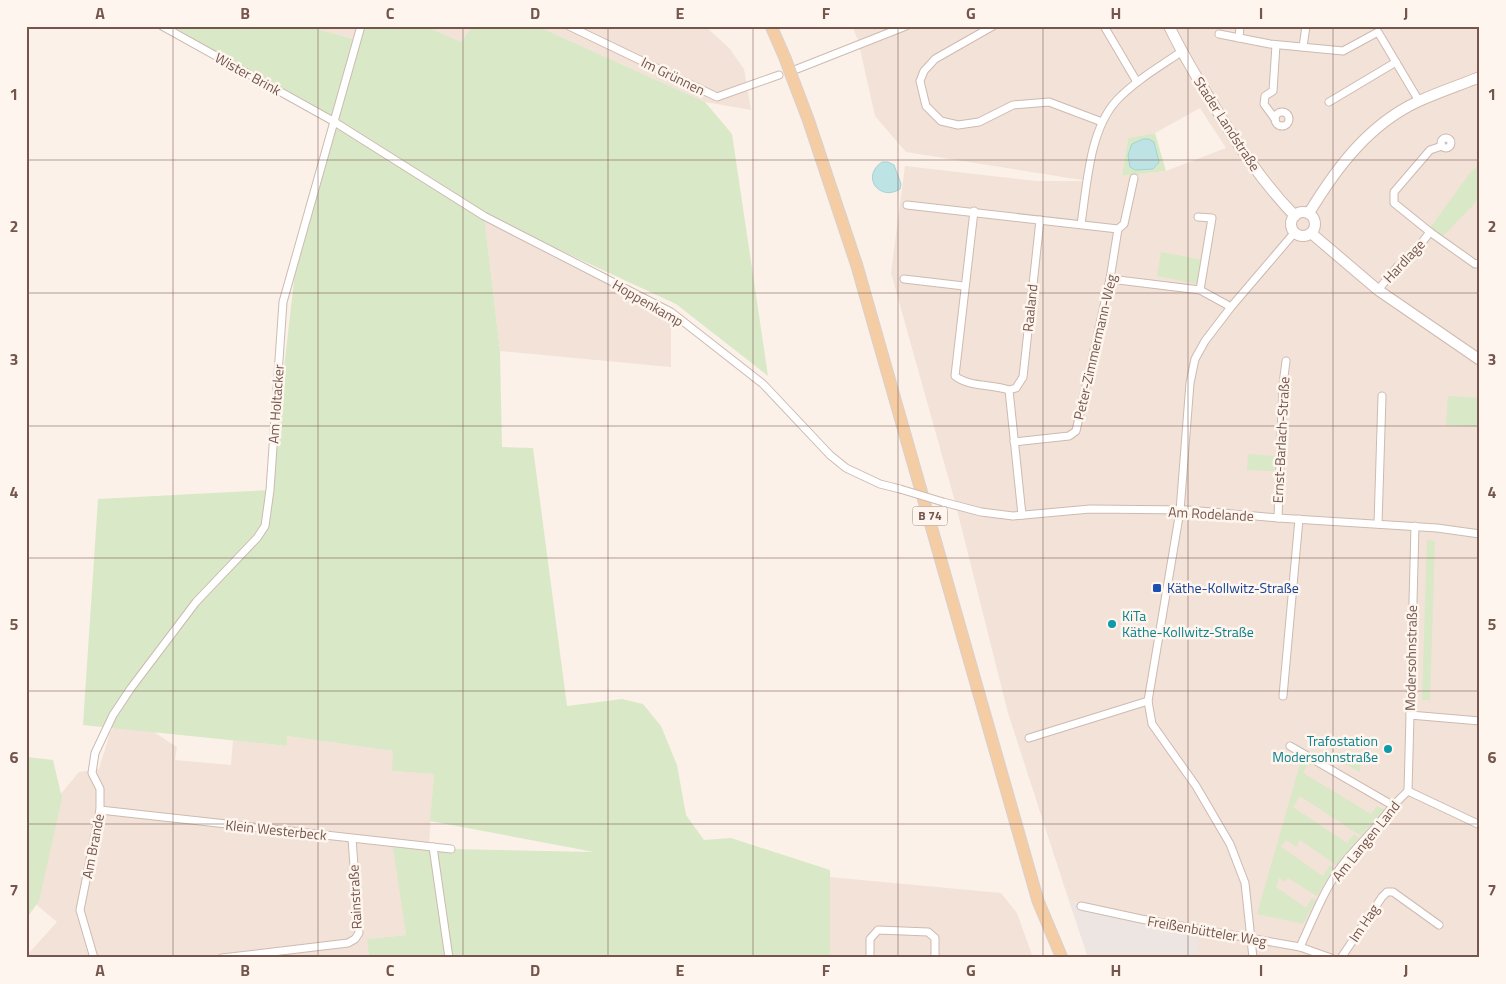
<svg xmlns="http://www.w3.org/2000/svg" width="1506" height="984" font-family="'Titillium Web',sans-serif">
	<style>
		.residential { fill: #f2e2d7; fill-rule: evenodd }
		.industrial { fill: #ece5e1 }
		.green { fill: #d9e8c7 }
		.water { fill: #bde3e4; stroke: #a4d3d5 }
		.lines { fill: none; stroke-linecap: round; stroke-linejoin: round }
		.street-casing { stroke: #cebab1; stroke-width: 9 }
		.secondary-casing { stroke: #d1baaf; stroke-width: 12 }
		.primary-casing { stroke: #d8d0cd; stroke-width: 13 }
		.street { stroke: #fff; stroke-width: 7 }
		.secondary { stroke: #fff; stroke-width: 10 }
		.primary { stroke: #f5cda5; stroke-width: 11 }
		.street-bridge-casing { stroke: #cebab1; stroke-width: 9; stroke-linecap: butt }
		.primary-bridge-casing { stroke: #d8d0cd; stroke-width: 13; stroke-linecap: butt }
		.street-bridge { stroke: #fff; stroke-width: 7 }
		.primary-bridge { stroke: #f5cda5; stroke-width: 11 }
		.grid { fill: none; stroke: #74564d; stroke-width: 1; stroke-opacity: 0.55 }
		.transit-dot { fill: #1a4fb4; stroke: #fef6ee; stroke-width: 2 }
		.culture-dot { fill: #0f9aa8; stroke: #fef6ee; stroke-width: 2 }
		.labels { text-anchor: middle; stroke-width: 5; stroke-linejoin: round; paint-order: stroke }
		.shield { fill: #fef6ee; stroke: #9d867d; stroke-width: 1 }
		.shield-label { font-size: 12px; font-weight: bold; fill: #74564d }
		.street-label { font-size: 14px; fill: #74564d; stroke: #fef6ee }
		.transit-label { font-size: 14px; fill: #164399; stroke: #fef6ee; text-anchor: start }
		.culture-label { font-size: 14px; fill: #0d838f; stroke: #fef6ee; text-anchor: start }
		.neatline { fill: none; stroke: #74564d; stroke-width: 2 }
		.grid-label { font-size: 16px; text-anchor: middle; font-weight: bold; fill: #74564d }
	</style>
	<rect width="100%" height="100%" fill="#fbf1e8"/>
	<!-- residential -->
	<g class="residential">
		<polygon points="314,26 358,26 355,39 314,28"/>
		<polygon points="426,26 472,26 461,42"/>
		<polygon points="537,26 705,26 729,48 744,69 751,110 705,102"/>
		<path d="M 858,26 L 1480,26 L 1480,958 L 1198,958 L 1198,926 L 1069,901 L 1008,713 L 954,498 L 891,273 L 905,166 L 1036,181 L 1088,181 L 906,152 L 875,116 L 858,40 L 853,28 ZM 1200,108 L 1226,148 L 1166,171 L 1122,176 L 1128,138 L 1155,133 Z"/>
		<polygon points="484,216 671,312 671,367 500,351"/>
		<polygon points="123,712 177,747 175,760 231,765 233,740 286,746 287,736 393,751 393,771 434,774 429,844 393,842 406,935 367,939 369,958 33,958 28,954 57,922 26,896 26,836 79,772 99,769 110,733"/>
		<polygon points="829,877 1001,893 1017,913 1033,958 830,958"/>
	</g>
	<!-- industrial -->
	<polygon class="industrial" points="1069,901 1169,928 1198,926 1198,958 1088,958"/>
	<!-- green -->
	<g class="green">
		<polygon points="172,26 314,26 314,28 354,39 358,26 426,26 461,42 472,26 537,26 705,102 732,134 768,376 676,304 484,215 500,351 502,447 533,448 567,706 622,699 643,704 661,726 677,765 686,815 704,840 731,838 830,870 830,958 369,958 367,939 406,935 392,841 451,849 594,852 430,821 434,774 392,771 393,751 287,736 287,746 83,725 98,499 270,490 295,272 333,121"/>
		<polygon points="1155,133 1166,171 1122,176 1128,138"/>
		<polygon points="1480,163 1480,194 1475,203 1442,237 1430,228 1470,173"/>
		<polygon points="1161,252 1203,260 1198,284 1157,276"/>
		<polygon points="1448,396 1480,398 1480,427 1446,425"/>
		<polygon points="1248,454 1275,456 1274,471 1247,470"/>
		<polygon points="1427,540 1435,541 1430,700 1422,700"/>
		<polygon points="1331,752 1361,753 1360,772 1331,756"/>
		<polygon points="26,757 53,760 62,798 39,901 26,919"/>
		<polygon points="1302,757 1313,763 1311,766 1308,764 1303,773 1371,814 1377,806 1385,810 1361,836 1300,796 1293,807 1347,843 1354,834 1359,838 1336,865 1300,840 1296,847 1286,840 1281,847 1323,876 1330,865 1334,868 1317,896 1288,878 1285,882 1279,878 1276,887 1306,908 1312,898 1316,900 1303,924 1257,914"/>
	</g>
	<!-- water -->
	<g class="water">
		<polygon points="1143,139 1149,139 1154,142 1159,162 1153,169 1135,170 1130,167 1128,155 1132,144"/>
		<path d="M 882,162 L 888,162 L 894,165 L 901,184 L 900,189 C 880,202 860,177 882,162 Z"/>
	</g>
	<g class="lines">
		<defs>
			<g id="street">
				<polyline points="162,26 333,121 484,216 671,312 763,384 830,455 846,468 880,484 900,489"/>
				<polyline points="569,26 717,97 779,75"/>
				<polyline points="993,26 935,59 924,71 920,81 926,106 941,121 958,125 979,122 1013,105 1049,102 1102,122"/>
				<polyline points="1104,26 1137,82"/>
				<polyline points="1219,34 1270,44 1343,51 1378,32 1419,101"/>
				<polyline points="1239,38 1240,26"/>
				<polyline points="1303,47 1306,26"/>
				<polyline points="797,69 906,26"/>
				<polyline points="1329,102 1396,62"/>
				<circle cx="1282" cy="119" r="7"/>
				<polyline points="1275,119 1264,104 1265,96 1273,91 1276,45"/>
				<circle cx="1446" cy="143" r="5"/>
				<polyline points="907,205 1118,229 1110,279 1076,431 1069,436 1014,442"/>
				<path d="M 974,211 L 955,376 C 969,387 991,384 1009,390"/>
				<polyline points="1198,217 1212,218 1200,290"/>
				<path d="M 1081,224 C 1087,186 1089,130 1117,100 C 1135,81 1159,67 1181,52"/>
				<polyline points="1118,229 1124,224 1134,178"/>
				<polyline points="1430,232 1475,264 1480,263"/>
				<polyline points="904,279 964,286"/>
				<polyline points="1110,279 1200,290 1231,307"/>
				<polyline points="1378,290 1397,267 1407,262 1430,232 1394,203 1394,192 1430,150 1442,146"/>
				<polyline points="943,502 981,512 1013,516 1090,509 1188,510 1278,518 1437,528 1480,534"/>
				<polyline points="1022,515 1009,390 1016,388 1023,377 1040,220"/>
				<polyline points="1278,518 1283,384 1286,361"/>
				<polyline points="1378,524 1382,396"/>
				<polyline points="1283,696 1299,519"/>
				<polyline points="1410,715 1480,721"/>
				<polyline points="1029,738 1148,701"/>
				<polyline points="1290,746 1392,805"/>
				<polyline points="1408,791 1415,526"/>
				<polyline points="1408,791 1480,825"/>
				<polyline points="100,810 451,849"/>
				<polyline points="433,847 449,958"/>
				<polyline points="1081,906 1141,919 1300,947 1331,958"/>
				<path d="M 1300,947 C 1312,921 1323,892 1340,868 C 1352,852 1367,838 1380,822 C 1389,810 1397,801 1408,791"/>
				<polyline points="94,958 80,910 100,810 100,789 92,773 95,753 113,715 131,688 196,602 257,538 265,526 270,490 283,302 361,26"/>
				<polyline points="222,958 348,943 355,939 359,933 352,839"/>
				<polyline points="870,958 870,939 878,930 928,932 935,938 935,958"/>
				<polyline points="1253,958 1245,883 1230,844 1196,786 1152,724 1148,701 1180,511 1190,383 1195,359 1205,341 1231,307 1295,232"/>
				<polyline points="1341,958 1382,897 1387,892 1393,892 1439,925"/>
			</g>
			<g id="secondary">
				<path d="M 1169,26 C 1182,53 1197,78 1213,104 C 1237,144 1262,182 1295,216"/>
				<circle cx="1303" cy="224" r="12"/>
				<path d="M 1309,213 C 1337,167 1369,124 1419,101 C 1439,92 1460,85 1480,77"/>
				<polyline points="1311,233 1378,290 1480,360"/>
			</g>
			<g id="primary">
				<polyline points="771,26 785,58"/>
				<polyline points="792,77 808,119 857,266 1038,901 1062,958"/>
			</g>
		</defs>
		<!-- street casing -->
		<use href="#street" class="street-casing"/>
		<!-- secondary casing -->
		<use href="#secondary" class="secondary-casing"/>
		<!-- primary casing -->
		<use href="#primary" class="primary-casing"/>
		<!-- street -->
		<use href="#street" class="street"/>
		<!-- secondary -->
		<use href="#secondary" class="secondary"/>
		<!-- primary -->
		<use href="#primary" class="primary"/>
		<defs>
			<polyline id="street-bridge" points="900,489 943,502"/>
			<polyline id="primary-bridge" points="785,58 792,77"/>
		</defs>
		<!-- street-bridge casing -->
		<use href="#street-bridge" class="street-bridge-casing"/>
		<!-- primary-bridge casing -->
		<use href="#primary-bridge" class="primary-bridge-casing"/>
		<!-- street-bridge -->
		<use href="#street-bridge" class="street-bridge"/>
		<!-- primary-bridge -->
		<use href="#primary-bridge" class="primary-bridge"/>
	</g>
	<!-- grid -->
	<path class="grid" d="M 173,26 L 173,958M 318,26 L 318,958M 463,26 L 463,958M 608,26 L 608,958M 753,26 L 753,958M 898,26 L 898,958M 1043,26 L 1043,958M 1188,26 L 1188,958M 1333,26 L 1333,958M 26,160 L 1480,160M 26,293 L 1480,293M 26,426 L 1480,426M 26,558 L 1480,558M 26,691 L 1480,691M 26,824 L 1480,824"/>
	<!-- markers -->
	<rect class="transit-dot" x="1152" y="583" width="10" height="10" rx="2.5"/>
	<g class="culture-dot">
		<circle cx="1112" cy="624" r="5"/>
		<circle cx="1388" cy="749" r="5"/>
	</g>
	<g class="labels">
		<!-- shield labels -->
		<rect class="shield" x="912.5" y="506.5" width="35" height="19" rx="4"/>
		<g class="shield-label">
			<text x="930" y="520">B 74</text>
		</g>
		<!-- street labels -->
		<g class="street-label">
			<text transform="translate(248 74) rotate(29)" y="5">Wister Brink</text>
			<text transform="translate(673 76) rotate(26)" y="5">Im Grünnen</text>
			<text transform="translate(1227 124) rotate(57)" y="5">Stader Landstraße</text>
			<text transform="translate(1404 261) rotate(-47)" y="5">Hardlage</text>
			<text transform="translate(648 303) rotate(30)" y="5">Hoppenkamp</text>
			<text transform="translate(1030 308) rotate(-84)" y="5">Raaland</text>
			<text transform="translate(1095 347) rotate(-77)" y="5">Peter-Zimmermann-Weg</text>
			<text transform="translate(276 404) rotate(-86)" y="5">Am Holtacker</text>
			<text transform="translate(1281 440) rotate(-87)" y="5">Ernst-Barlach-Straße</text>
			<text transform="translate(1211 514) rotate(3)" y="5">Am Rodelande</text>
			<text transform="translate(1411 658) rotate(-89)" y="5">Modersohnstraße</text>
			<text transform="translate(276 830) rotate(6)" y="5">Klein Westerbeck</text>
			<text transform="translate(1366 841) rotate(-51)" y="5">Am Langen Land</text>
			<text transform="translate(93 846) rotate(-79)" y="5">Am Brande</text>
			<text transform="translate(355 897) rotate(-93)" y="5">Rainstraße</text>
			<text transform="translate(1364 923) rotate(-56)" y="5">Im Hag</text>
			<text transform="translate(1207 931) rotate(10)" y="5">Freißenbütteler Weg</text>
		</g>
		<!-- transit labels -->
		<g class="transit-label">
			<text x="1167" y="593">Käthe-Kollwitz-Straße</text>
		</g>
		<!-- culture labels -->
		<g class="culture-label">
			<text x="1122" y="621">KiTa<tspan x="1122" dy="16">Käthe-Kollwitz-Straße</tspan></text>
			<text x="1378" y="746" text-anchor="end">Trafostation<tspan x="1378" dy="16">Modersohnstraße</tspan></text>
		</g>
	</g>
	<!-- border -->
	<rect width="1506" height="984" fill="none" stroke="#fef6ee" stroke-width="55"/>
	<rect x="28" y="28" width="1450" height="928" class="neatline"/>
	<g class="grid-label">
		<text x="100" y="19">A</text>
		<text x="245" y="19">B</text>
		<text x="390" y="19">C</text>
		<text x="535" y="19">D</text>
		<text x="680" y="19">E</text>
		<text x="826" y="19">F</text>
		<text x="971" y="19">G</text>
		<text x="1116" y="19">H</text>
		<text x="1261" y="19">I</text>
		<text x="1406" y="19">J</text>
		<text x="14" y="100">1</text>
		<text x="1492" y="100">1</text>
		<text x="14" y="232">2</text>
		<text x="1492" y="232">2</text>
		<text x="14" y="365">3</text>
		<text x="1492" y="365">3</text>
		<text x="14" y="498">4</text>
		<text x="1492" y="498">4</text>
		<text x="14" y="630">5</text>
		<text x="1492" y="630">5</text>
		<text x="14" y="763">6</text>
		<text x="1492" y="763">6</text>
		<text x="14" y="896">7</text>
		<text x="1492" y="896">7</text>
		<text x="100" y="976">A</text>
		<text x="245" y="976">B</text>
		<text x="390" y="976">C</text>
		<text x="535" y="976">D</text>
		<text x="680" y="976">E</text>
		<text x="826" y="976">F</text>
		<text x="971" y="976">G</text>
		<text x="1116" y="976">H</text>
		<text x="1261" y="976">I</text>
		<text x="1406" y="976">J</text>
	</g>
</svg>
